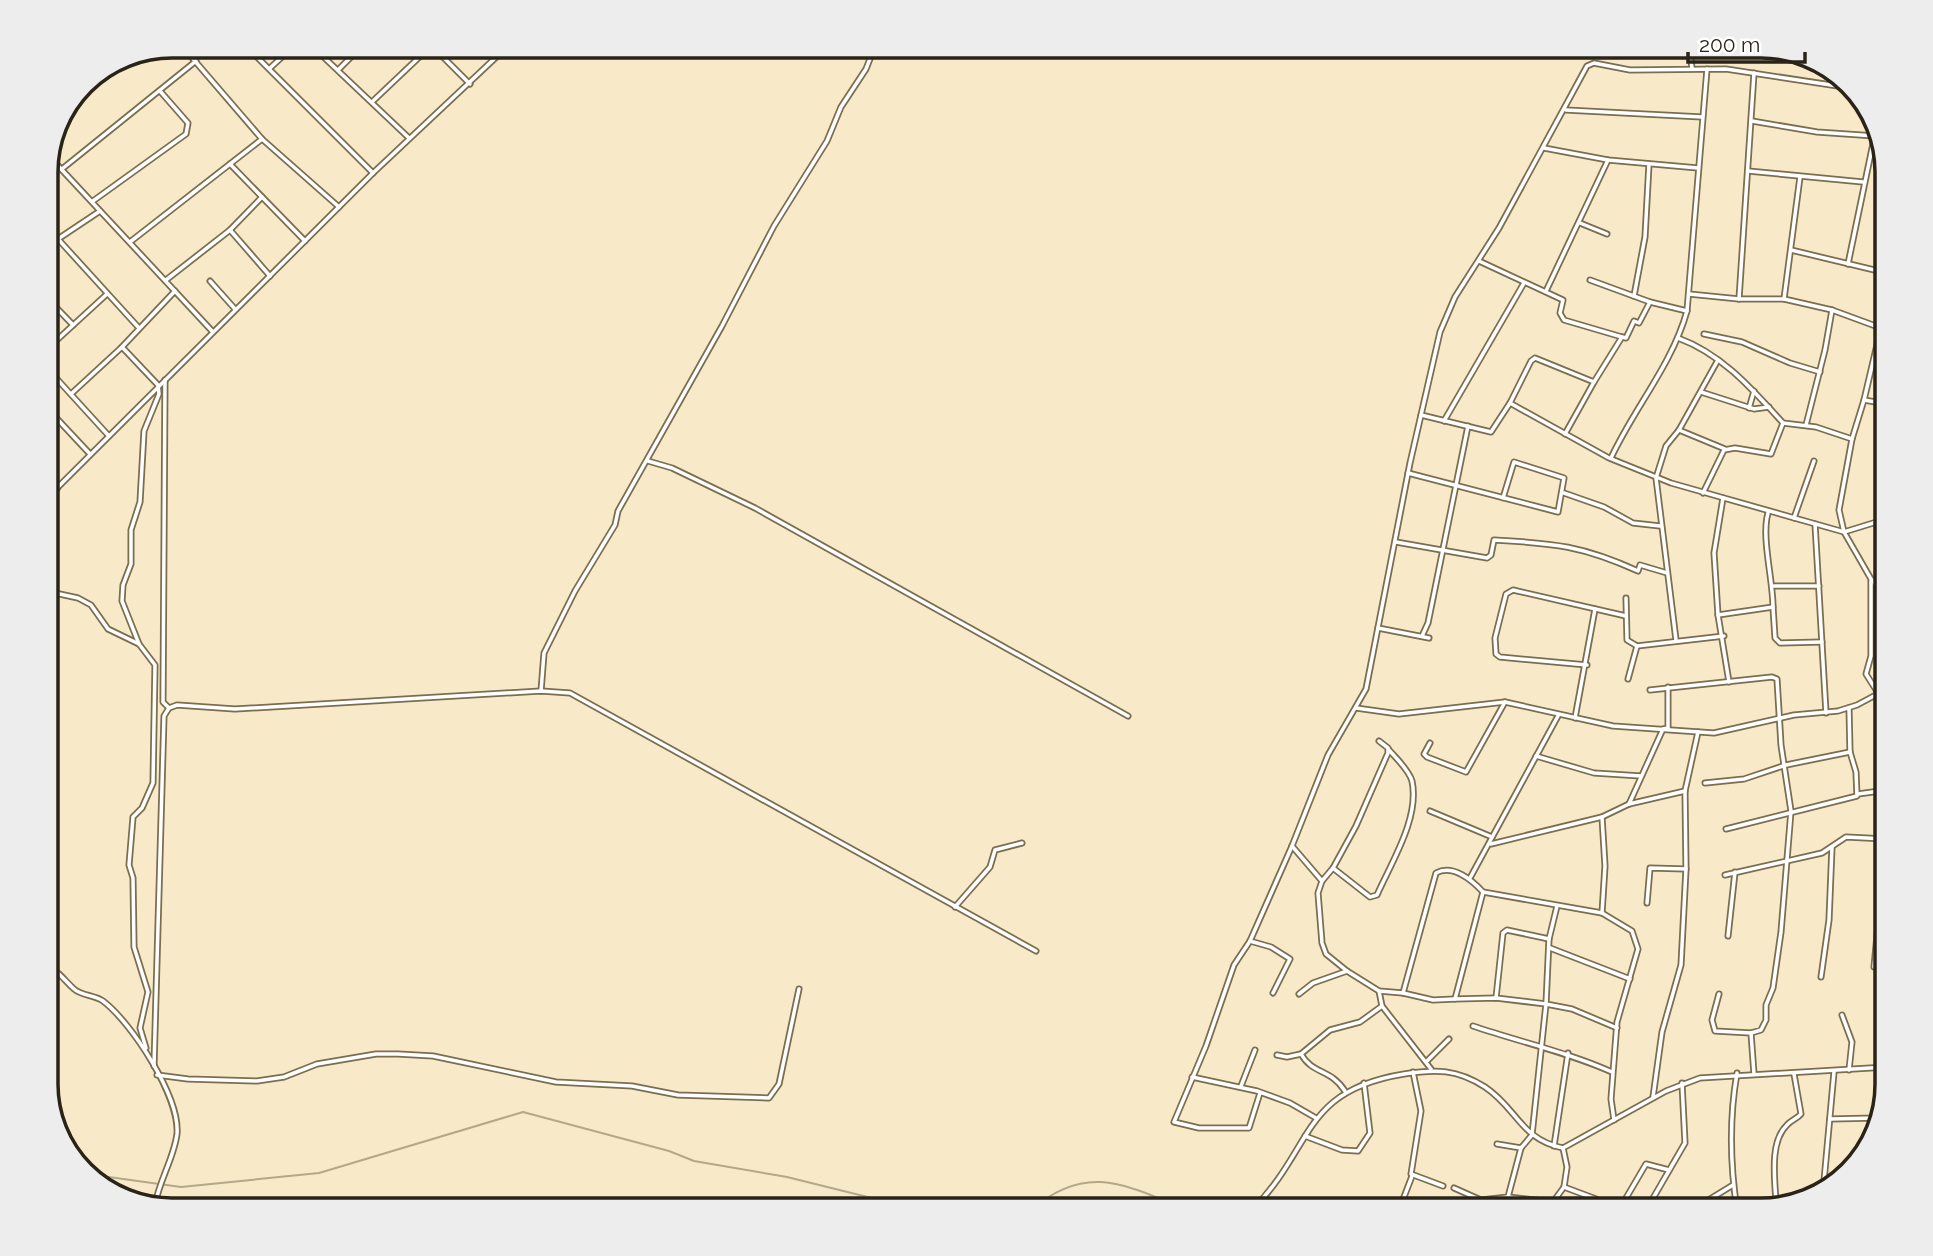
<svg xmlns="http://www.w3.org/2000/svg" width="1933" height="1256" font-family="Raleway,sans-serif">
	<style>
		.lines { fill: none; stroke-linecap: round; stroke-linejoin: round }
		.stream { stroke: #b4a78a; stroke-width: 2 }
		.street-casing { stroke: #7a6d50; stroke-width: 7 }
		.street { stroke: #fff; stroke-width: 3.5 }
		.rim { fill: none; stroke: #2a2418; stroke-width: 3.5 }
	</style>
	<rect width="100%" height="100%" fill="#f8eac9"/>
	<g class="lines">
		<!-- stream -->
		<g class="stream">
			<polyline points="87,1174 181,1187 319,1173 523,1112 669,1151 694,1161 787,1177 920,1210"/>
			<path d="M 1031,1210 C 1087,1162 1126,1185 1187,1210"/>
		</g>
		<defs>
			<g id="street">
				<polyline points="182,46 262,139 339,207"/>
				<polyline points="246,46 373,173"/>
				<polyline points="312,46 409,138"/>
				<polyline points="432,46 470,84"/>
				<polyline points="1689,46 1692,68"/>
				<polyline points="1757,46 1773,49"/>
				<polyline points="270,68 294,46"/>
				<polyline points="339,69 362,46"/>
				<polyline points="77,96 131,54"/>
				<polyline points="373,101 431,46"/>
				<polyline points="1566,110 1702,117"/>
				<polyline points="1752,121 1817,132 1875,136"/>
				<polyline points="1544,148 1608,160 1698,168"/>
				<polyline points="49,156 212,331"/>
				<polyline points="230,164 305,241"/>
				<polyline points="62,169 196,61"/>
				<polyline points="46,171 55,161"/>
				<polyline points="1748,171 1863,182"/>
				<polyline points="93,201 186,134 188,123 160,91"/>
				<polyline points="100,211 58,239 139,328"/>
				<polyline points="1580,223 1607,234"/>
				<polyline points="46,226 58,239"/>
				<polyline points="230,230 270,276"/>
				<polyline points="130,242 262,139"/>
				<polyline points="1791,250 1887,273"/>
				<polyline points="1479,261 1563,300 1560,313 1564,320 1622,337 1626,338 1634,321 1639,323 1650,302"/>
				<polyline points="1848,264 1876,129"/>
				<polyline points="166,280 230,230 262,197"/>
				<polyline points="1590,280 1650,302 1687,311"/>
				<polyline points="210,281 235,309"/>
				<polyline points="1546,291 1608,160"/>
				<polyline points="1689,294 1739,299 1784,299 1832,310 1881,328"/>
				<polyline points="1634,296 1645,237 1649,164"/>
				<polyline points="46,297 73,325"/>
				<polyline points="1739,299 1754,73"/>
				<polyline points="1784,299 1800,177"/>
				<polyline points="1887,302 1864,400 1852,439 1839,510 1844,532 1871,579 1887,597"/>
				<polyline points="1704,334 1742,342 1790,363 1820,372"/>
				<path d="M 1678,338 C 1722,354 1752,389 1783,423 L 1816,427 L 1852,439"/>
				<polyline points="46,350 107,294"/>
				<polyline points="46,367 108,435"/>
				<polyline points="165,380 163,702 169,708"/>
				<polyline points="1594,382 1622,337"/>
				<polyline points="1701,392 1754,409 1769,407"/>
				<polyline points="71,394 122,347"/>
				<polyline points="1864,400 1887,404"/>
				<polyline points="1510,403 1609,458 1671,483 1844,532 1883,520 1887,499"/>
				<polyline points="46,407 90,454"/>
				<polyline points="1749,408 1754,391"/>
				<polyline points="1421,415 1491,432 1510,403 1531,361 1535,358 1594,382 1565,434"/>
				<polyline points="1444,421 1524,283"/>
				<polyline points="1806,425 1825,350 1832,310"/>
				<polyline points="1679,430 1725,449"/>
				<path d="M 1611,458 C 1634,408 1672,365 1687,311 L 1707,69"/>
				<polyline points="648,461 672,468 755,508 1128,716"/>
				<path d="M 1408,473 C 1458,486 1508,499 1558,512 L 1564,478 L 1514,462 L 1503,498"/>
				<polyline points="46,478 57,489"/>
				<polyline points="1564,493 1604,507 1633,523 1660,526"/>
				<polyline points="1703,493 1724,450 1735,448 1771,454 1783,423"/>
				<polyline points="1723,498 1714,553 1718,615 1729,682"/>
				<polyline points="46,499 373,173 508,46"/>
				<polyline points="1794,518 1814,461"/>
				<polyline points="1815,524 1826,713"/>
				<path d="M 1396,542 L 1487,558 L 1491,555 L 1494,540 C 1554,543 1583,546 1638,571 L 1640,565 L 1667,573"/>
				<polyline points="1871,581 1871,656 1866,674 1878,693"/>
				<polyline points="46,585 55,593 78,598 91,605 108,629 139,644 155,665 153,783 142,808 133,817 129,865 133,878 134,947 148,992 140,1028 146,1048"/>
				<polyline points="1774,586 1819,586"/>
				<polyline points="1626,598 1627,640 1637,646 1724,636"/>
				<polyline points="1773,607 1775,638 1780,643 1822,642"/>
				<path d="M 1718,615 L 1773,607 C 1773,579 1761,537 1768,513"/>
				<polyline points="1378,628 1429,638"/>
				<polyline points="1422,636 1428,623 1468,426"/>
				<polyline points="1676,640 1656,478 1666,446 1679,430 1718,360"/>
				<polyline points="139,644 122,601 123,585 131,564 131,530 140,502 144,431 159,394 158,385 122,347 175,291"/>
				<polyline points="1587,665 1500,657 1496,654 1495,638 1506,594 1513,590 1626,616"/>
				<polyline points="1628,679 1637,646"/>
				<polyline points="1650,690 1772,677 1777,679 1781,745 1791,811 1781,932 1773,988 1766,1005 1766,1020 1761,1030 1751,1033"/>
				<polyline points="541,691 544,653 575,591 615,525 618,511 722,326 774,226 827,141 841,107 866,69 875,46"/>
				<polyline points="1356,708 1399,714 1505,702 1613,726 1714,733 1794,715 1838,711 1857,705 1887,689"/>
				<polyline points="1575,718 1595,609"/>
				<polyline points="1430,743 1424,754 1427,757 1466,772 1505,702"/>
				<polyline points="1536,756 1594,773 1641,776"/>
				<polyline points="1705,783 1744,779 1786,765 1850,752"/>
				<polyline points="1858,794 1887,790"/>
				<polyline points="1629,804 1663,729 1668,728 1668,687"/>
				<polyline points="1430,811 1492,837"/>
				<polyline points="1726,829 1857,796 1856,772 1850,752 1849,708"/>
				<polyline points="1491,844 1602,817 1629,804 1685,791"/>
				<polyline points="1292,846 1322,881"/>
				<path d="M 1333,868 L 1370,897 L 1377,895 C 1391,863 1420,818 1412,781 C 1409,770 1396,758 1389,750"/>
				<polyline points="1725,875 1822,853 1846,837 1886,839 1874,967"/>
				<polyline points="1470,878 1558,716"/>
				<polyline points="1483,892 1455,999 1496,998 1546,1004 1532,1135 1521,1148 1497,1144"/>
				<polyline points="1647,903 1650,868 1686,869"/>
				<polyline points="955,907 990,867 995,850 1022,843"/>
				<polyline points="1602,913 1632,931 1638,949 1617,1022 1611,1099 1614,1120"/>
				<polyline points="1728,936 1735,872"/>
				<polyline points="1549,939 1546,1004 1572,1009 1617,1028"/>
				<polyline points="1250,941 1234,965 1206,1046 1174,1122 1199,1128 1249,1128 1260,1093"/>
				<polyline points="1550,948 1630,979"/>
				<path d="M 46,966 C 59,971 64,980 74,989 C 82,996 95,995 103,1001 C 132,1023 180,1097 177,1134 C 174,1158 159,1181 155,1205"/>
				<polyline points="1347,971 1326,954 1322,943 1318,893 1322,881 1333,868 1356,826 1388,753 1388,748 1379,741"/>
				<polyline points="1821,977 1829,920 1832,847"/>
				<polyline points="1379,991 1382,1006 1431,1069"/>
				<polyline points="1273,993 1290,959 1271,947 1250,941 1292,846 1328,755 1366,689 1410,463 1440,332 1455,297 1499,228 1587,66 1594,63 1630,70 1726,69 1851,88"/>
				<polyline points="1403,993 1433,1000 1455,999"/>
				<path d="M 1299,994 L 1313,983 L 1347,971 L 1379,991 L 1403,993 L 1436,873 C 1453,864 1472,880 1483,892 L 1602,913 L 1605,866 L 1602,817"/>
				<polyline points="1719,994 1712,1020 1715,1031 1751,1033 1754,1074"/>
				<polyline points="1496,998 1503,933 1507,930 1549,939 1557,906"/>
				<polyline points="1842,1015 1852,1042 1849,1070"/>
				<path d="M 1473,1026 C 1520,1042 1567,1052 1612,1072"/>
				<path d="M 1301,1054 C 1313,1075 1330,1068 1345,1091"/>
				<polyline points="1277,1055 1287,1057 1301,1054 1330,1030 1360,1022 1382,1006"/>
				<polyline points="1427,1061 1449,1039"/>
				<polyline points="154,1066 164,716 169,708 177,705 235,709 541,691 570,693 1036,951"/>
				<polyline points="1413,1072 1421,1111 1411,1174 1443,1186"/>
				<path d="M 1737,1073 C 1729,1119 1730,1164 1737,1210"/>
				<polyline points="157,1075 188,1079 257,1081 284,1077 317,1064 376,1054 398,1054 433,1056 556,1082 632,1086 678,1095 769,1098 779,1084 799,989"/>
				<polyline points="1192,1077 1257,1091 1290,1103 1316,1118"/>
				<polyline points="1241,1086 1255,1050"/>
				<polyline points="1653,1097 1662,1032 1681,965 1686,869 1685,791 1698,732"/>
				<polyline points="1830,1119 1877,1118"/>
				<polyline points="1305,1136 1342,1150 1358,1151 1370,1133 1364,1083"/>
				<polyline points="1554,1146 1568,1053"/>
				<polyline points="1563,1148 1567,1167 1564,1187 1596,1199"/>
				<polyline points="1824,1181 1834,1072"/>
				<polyline points="1454,1188 1481,1200 1508,1197 1521,1148"/>
				<polyline points="1508,1197 1553,1202 1564,1187"/>
				<polyline points="1652,1200 1685,1143 1682,1083"/>
				<path d="M 1776,1203 C 1775,1180 1769,1142 1787,1125 C 1791,1120 1797,1119 1801,1114 L 1794,1074"/>
				<path d="M 1252,1210 C 1315,1147 1300,1091 1404,1074 C 1436,1069 1457,1069 1485,1087 C 1517,1108 1521,1140 1563,1148 L 1666,1091 L 1700,1078 L 1887,1067"/>
				<polyline points="1399,1210 1412,1176"/>
				<polyline points="1619,1210 1646,1164 1669,1170"/>
				<polyline points="1692,1210 1733,1185"/>
			</g>
		</defs>
		<!-- street casing -->
		<use href="#street" class="street-casing"/>
		<!-- street -->
		<use href="#street" class="street"/>
	</g>
	<!-- crop -->
	<path d="M0 0H1933V1256H0ZM172 58H1761A114 114 0 0 1 1875 172V1084A114 114 0 0 1 1761 1198H172A114 114 0 0 1 58 1084V172A114 114 0 0 1 172 58Z" fill="#eeeded" fill-rule="evenodd"/>
	<path class="rim" d="M172 58H1761A114 114 0 0 1 1875 172V1084A114 114 0 0 1 1761 1198H172A114 114 0 0 1 58 1084V172A114 114 0 0 1 172 58Z"/>
	<!-- scale -->
	<path d="M1688 52v10h117v-10" fill="none" stroke="#2a2418" stroke-width="3.5"/>
	<text x="1699" y="52" font-size="21" fill="#2a2418" stroke="#ffffff" stroke-width="5" paint-order="stroke">200 m</text>
</svg>
